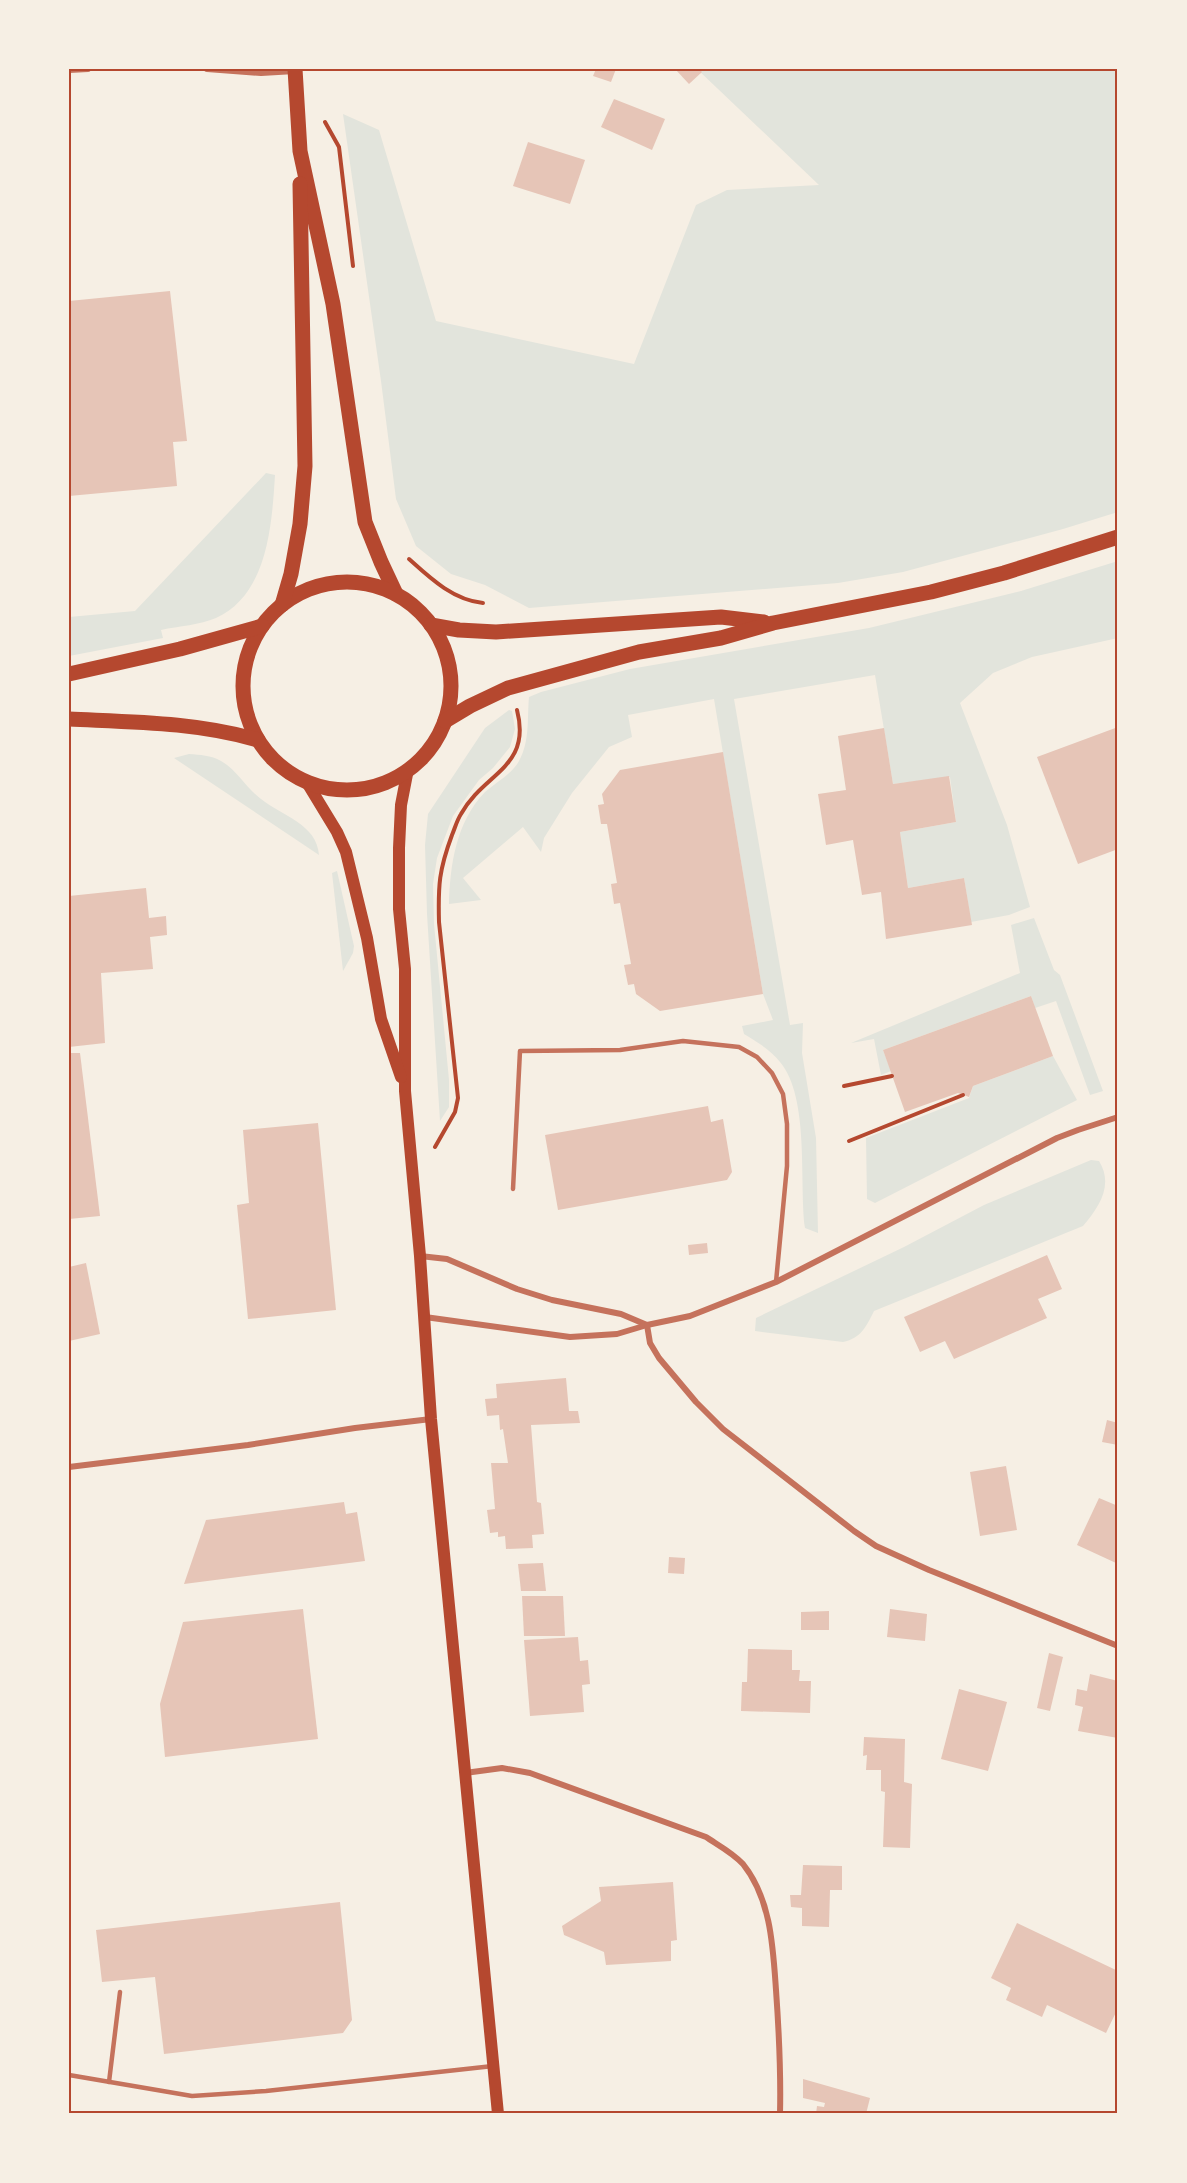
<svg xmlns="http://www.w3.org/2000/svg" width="1187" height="2183" font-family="Lato,sans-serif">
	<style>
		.green { fill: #e2e4dc }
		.building { fill: #e6c5b7 }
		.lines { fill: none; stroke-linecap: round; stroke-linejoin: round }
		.path { stroke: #b5482f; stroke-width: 4 }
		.service { stroke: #c5725c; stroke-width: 4.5 }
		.minor { stroke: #c5725c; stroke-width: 6 }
		.secondary { stroke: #b5482f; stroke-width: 12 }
		.primary { stroke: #b5482f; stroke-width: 15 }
		.neatline { fill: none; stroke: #b5482f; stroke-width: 2 }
	</style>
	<rect width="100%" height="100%" fill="#f6efe4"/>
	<!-- green -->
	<g class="green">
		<polygon points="697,69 1118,69 1118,512 1063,529 903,572 838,583 529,608 485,585 451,574 416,546 396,499 381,381 343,114 379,130 436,321 634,364 696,205 727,190 819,185"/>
		<path d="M 266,473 L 275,475 C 272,523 268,595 216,618 C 200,625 179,626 161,630 L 163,638 L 69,656 L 69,617 L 135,611 Z"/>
		<path d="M 1118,561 L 1118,638 L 1032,657 L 993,673 L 960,703 L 1007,825 L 1030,907 L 1009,915 L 971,922 L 964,878 L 908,888 L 900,832 L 956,822 L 950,777 L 893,784 L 875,675 L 734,699 L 790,1025 L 803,1023 L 802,1053 L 816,1138 L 818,1233 L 805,1228 C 799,1182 810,1098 780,1062 C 771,1050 757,1042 744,1034 L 742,1026 L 773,1020 L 763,994 L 714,699 L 628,715 L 632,737 L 609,747 L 572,793 L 544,838 L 541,852 L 523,827 L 463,878 L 481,900 L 449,904 C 450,865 456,822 485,792 C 496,782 512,774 519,761 C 530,741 527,719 529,697 L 541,692 L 630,669 L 869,628 L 1021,591 Z"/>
		<polygon points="509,710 512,711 515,729 510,747 493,768 479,780 453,816 437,858 433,884 434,924 449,1080 449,1107 440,1121 427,914 425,845 428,814 485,728"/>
		<path d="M 189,754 C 200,755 211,755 221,761 C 237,770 246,788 261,799 C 282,816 317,824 319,855 L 174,758 Z"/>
		<polygon points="337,871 354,946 353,953 343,971 332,873"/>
		<polygon points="1034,918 1054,970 1060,975 1103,1091 1090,1095 1056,1001 1035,1008 1031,996 883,1050 891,1071 881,1075 874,1039 851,1043 1020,973 1011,925"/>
		<polygon points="1053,1056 1077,1100 875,1203 867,1199 866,1138 969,1098 973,1086"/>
		<path d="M 1091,1160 L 1099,1161 C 1114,1185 1099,1207 1083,1226 L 874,1311 C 866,1327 861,1338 843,1342 L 755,1331 L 756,1318 L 904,1247 L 984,1205 Z"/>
	</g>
	<!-- building -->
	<g class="building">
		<polygon points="596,69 616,69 611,82 593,76"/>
		<polygon points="675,69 699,69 702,72 689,84"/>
		<polygon points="614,99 665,119 652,150 601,127"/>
		<polygon points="528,142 585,160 570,204 513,186"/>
		<polygon points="170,291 187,441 173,442 177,486 69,496 69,301"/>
		<polygon points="1118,727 1118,849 1078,864 1037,757"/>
		<polygon points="884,728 893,784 949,776 956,822 900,832 908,888 964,878 972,925 886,939 881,892 862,895 853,840 826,845 818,794 846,790 838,736"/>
		<polygon points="723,752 763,994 660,1011 636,994 634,984 628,985 624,965 631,964 620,903 614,904 611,884 617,883 607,824 601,824 598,805 604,804 602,794 620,770"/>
		<polygon points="146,888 149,918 166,916 167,935 150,937 153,969 101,973 105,1043 69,1047 69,896"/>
		<polygon points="1031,996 1053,1056 973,1086 969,1097 958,1093 905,1112 883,1050"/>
		<polygon points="69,1053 80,1053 100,1216 69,1219"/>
		<polygon points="708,1106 711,1122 723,1119 732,1172 727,1180 558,1210 545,1135"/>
		<polygon points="318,1123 336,1310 248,1319 237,1205 249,1203 243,1130"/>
		<polygon points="707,1243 708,1253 689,1255 688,1245"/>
		<polygon points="1047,1255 1062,1289 1038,1299 1047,1318 954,1359 945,1341 920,1352 904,1317"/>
		<polygon points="86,1263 100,1334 69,1341 69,1267"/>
		<polygon points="566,1378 569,1411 578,1411 580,1423 531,1425 537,1502 541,1503 544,1534 532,1535 533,1548 506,1549 505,1536 498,1537 498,1532 490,1533 487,1510 495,1509 491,1463 508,1463 503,1429 500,1430 499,1415 487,1416 485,1399 497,1398 496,1384"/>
		<polygon points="1107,1420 1118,1423 1118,1445 1102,1442"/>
		<polygon points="1006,1466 1017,1530 980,1536 970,1472"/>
		<polygon points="1099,1498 1118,1506 1116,1563 1077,1545"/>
		<polygon points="344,1502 346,1514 357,1512 365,1561 184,1584 206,1520"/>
		<polygon points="669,1557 685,1558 684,1574 668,1573"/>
		<polygon points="543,1563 546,1591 521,1591 518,1564"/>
		<polygon points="522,1596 563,1596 565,1636 524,1636"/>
		<polygon points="303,1609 318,1739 165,1757 160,1704 183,1622"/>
		<polygon points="890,1609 927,1614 925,1641 887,1637"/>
		<polygon points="829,1611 829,1630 801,1630 801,1612"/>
		<polygon points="578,1637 580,1661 588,1660 590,1684 582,1685 584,1712 530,1716 524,1640"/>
		<polygon points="748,1649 792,1650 792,1670 800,1670 799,1681 811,1681 810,1713 741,1711 742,1682 747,1682"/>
		<polygon points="1049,1653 1063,1657 1050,1711 1037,1708"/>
		<polygon points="1090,1674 1118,1681 1118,1738 1078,1731 1083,1707 1075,1705 1077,1689 1087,1691"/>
		<polygon points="959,1689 1007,1702 988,1771 941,1759"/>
		<polygon points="864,1737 905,1739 904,1782 912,1784 910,1848 883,1847 885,1792 881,1791 881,1770 866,1770 867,1755 863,1756"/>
		<polygon points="803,1865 842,1866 842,1890 830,1890 829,1927 802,1926 802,1908 791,1907 790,1895 801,1895"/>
		<polygon points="673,1882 677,1940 671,1941 671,1961 606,1965 604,1952 564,1935 562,1926 601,1901 599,1887"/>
		<polygon points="340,1902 352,2020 343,2033 164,2054 155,1977 102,1982 96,1930"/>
		<polygon points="1017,1923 1118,1971 1118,2008 1106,2033 1047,2005 1042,2017 1006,2000 1011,1988 991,1978"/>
		<polygon points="803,2079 870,2098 866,2114 816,2114 817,2106 824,2107 825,2103 803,2098"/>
	</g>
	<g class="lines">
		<!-- path -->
		<g class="path">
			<polyline points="325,122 339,147 353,266"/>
			<path d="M 409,559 C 430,578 453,600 483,603"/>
			<polyline points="844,1086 892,1076"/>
			<polyline points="849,1141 963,1095"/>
			<path d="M 435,1147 L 455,1112 L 458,1098 L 439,922 C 438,885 439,870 452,835 C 455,828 457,820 461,814 C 484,772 532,768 517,710"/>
		</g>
		<!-- service -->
		<g class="service">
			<polyline points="513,1189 520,1051 620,1050 683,1041 739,1047 757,1057 772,1073 783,1094 787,1124 787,1166 776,1282"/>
			<polyline points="69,2075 192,2096 266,2091 493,2066"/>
			<polyline points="109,2082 120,1992"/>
		</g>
		<!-- minor -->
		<g class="minor">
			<polyline points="207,69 261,73 295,71"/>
			<polyline points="69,70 88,69"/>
			<polyline points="420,1256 447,1259 517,1289 552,1300 621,1314 647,1325"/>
			<polyline points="425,1317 570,1337 617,1334 647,1325 690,1316 776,1282 1057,1138 1078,1130 1118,1117"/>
			<polyline points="647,1325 650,1343 659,1358 696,1402 723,1429 854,1531 876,1546 929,1570 1118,1646"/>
			<polyline points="69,1467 248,1445 355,1428 431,1419"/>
			<path d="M 465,1773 L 502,1768 L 530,1773 L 706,1837 C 718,1845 733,1853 743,1864 C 771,1899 773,1947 776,1990 C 779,2032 781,2072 780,2114"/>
		</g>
		<!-- secondary -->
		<g class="secondary">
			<polyline points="408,769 401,805 399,848 399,909 405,969 405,1091 420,1256 431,1419 498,2114"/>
			<polyline points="306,781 337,832 346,852 367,938 381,1019 401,1077"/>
		</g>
		<!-- primary -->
		<g class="primary">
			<polyline points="295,69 300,151 333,304 365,522 381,562 396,594"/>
			<circle cx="347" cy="686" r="104"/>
			<polyline points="282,605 291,574 300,524 305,466 300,184"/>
			<polyline points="431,625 459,630 496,632 721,617 764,622"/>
			<polyline points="69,674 180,649 262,626"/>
			<path d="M 69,719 C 133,722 196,722 258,740"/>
			<polyline points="445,721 470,706 508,688 639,652 721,638 773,623 931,592 1004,573 1118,537"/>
		</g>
	</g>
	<!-- border -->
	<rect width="1187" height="2183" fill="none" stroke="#f6efe4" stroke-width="141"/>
	<rect x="70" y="70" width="1046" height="2042" class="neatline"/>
</svg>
